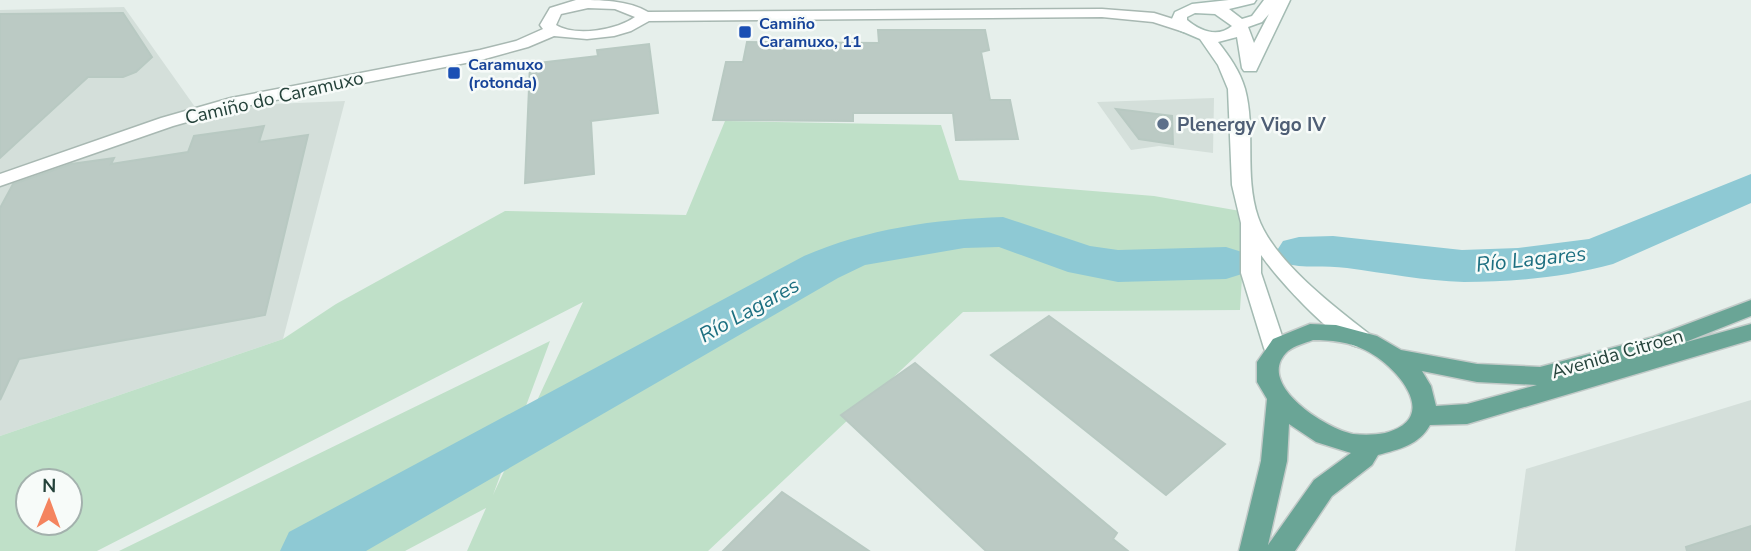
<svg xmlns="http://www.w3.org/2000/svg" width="1751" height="551" font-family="'Nunito Sans',sans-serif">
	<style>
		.built { fill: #d4dfda }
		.green { fill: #bfe0c8; fill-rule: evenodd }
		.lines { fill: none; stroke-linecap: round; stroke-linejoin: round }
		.river { fill: #8ec9d4; fill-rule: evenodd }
		.building { fill: #bbcac4; stroke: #b8c9c2; stroke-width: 2 }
		.minor-casing { stroke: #a8b8b2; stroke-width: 3 }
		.secondary-casing { stroke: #a4bbb3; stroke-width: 3 }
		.primary-casing { stroke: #c2cac8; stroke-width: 3 }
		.minor { fill: #fff; fill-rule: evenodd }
		.secondary { fill: #fff; fill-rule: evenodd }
		.primary { fill: #6aa596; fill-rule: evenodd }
		.transit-dot { fill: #1a4fb4; stroke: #f7fbf9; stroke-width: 2.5 }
		.service-dot { fill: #5c6f8a; stroke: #f7fbf9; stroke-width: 2.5 }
		.labels { text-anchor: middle; stroke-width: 5; stroke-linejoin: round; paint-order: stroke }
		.far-transit-label { font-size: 16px; font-weight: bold; fill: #164399; stroke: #f7fbf9; text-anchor: start }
		.street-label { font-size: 19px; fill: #24423a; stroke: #f7fbf9 }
		.service-label { font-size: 19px; font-weight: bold; fill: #4e5e75; stroke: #f7fbf9; text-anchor: start }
		.water-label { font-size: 21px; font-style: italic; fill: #1c6f80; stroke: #f7fbf9 }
	</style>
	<rect width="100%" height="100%" fill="#e6efeb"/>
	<!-- built -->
	<g class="built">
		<polygon points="124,7 195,107 345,101 283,339 0,436 0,10"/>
		<polygon points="1214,98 1213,153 1159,146 1131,150 1097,102"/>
		<polygon points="1751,400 1751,551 1515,551 1526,469"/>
	</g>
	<!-- green -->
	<path class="green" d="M 725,121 L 941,125 L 959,180 L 1154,196 L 1246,212 L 1240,310 L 963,312 L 708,551 L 467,551 L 486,508 L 405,551 L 119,551 L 550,341 L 493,495 L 583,302 L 97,551 L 0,551 L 0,436 L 283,339 L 336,304 L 505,211 L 686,215 ZM 28,481 L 70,481 L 70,523 L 28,523 Z"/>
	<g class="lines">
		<!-- river -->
		<g class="river">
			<path d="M 1751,174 L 1751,203 L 1613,264 C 1566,277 1513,282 1464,282 C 1425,281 1385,273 1347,268 C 1325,265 1304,269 1283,263 L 1276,252 L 1283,241 L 1299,237 L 1333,236 L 1462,250 L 1518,248 L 1589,239 Z"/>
			<path d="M 1003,217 L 1090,246 L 1118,250 L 1226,247 L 1242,252 L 1249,263 L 1242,274 L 1226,279 L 1118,282 L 1068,272 L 999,247 L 964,248 L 865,265 L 838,278 L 366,551 L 280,551 L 289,532 L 804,256 C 866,229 936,219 1003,217 Z"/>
		</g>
	</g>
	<!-- building -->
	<g class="building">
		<polygon points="123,13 152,57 136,72 123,77 88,77 0,158 0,14"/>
		<polygon points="878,30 985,30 989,50 981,52 990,100 1010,100 1018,139 956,140 953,113 853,113 853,121 713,120 726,62 743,62 747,42 879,43"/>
		<polygon points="649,44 658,113 591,121 594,174 525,183 530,64 598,56 597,50"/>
		<polygon points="1116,109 1172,116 1173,144 1139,139"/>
		<polygon points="264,126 259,142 308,135 265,315 19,359 0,400 0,208 13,184 71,164 114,158 111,164 188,152 194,136"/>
		<polygon points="1049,316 1225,444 1166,495 991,355"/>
		<polygon points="915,363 1117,533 1113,539 1128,551 986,551 841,415"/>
		<polygon points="782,492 869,551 723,551"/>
		<polygon points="1751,526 1751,551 1687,551 1686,547"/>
	</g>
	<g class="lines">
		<defs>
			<path id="minor" d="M 576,0 C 600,0 628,0 648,12 L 1102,9 L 1154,13 L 1189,24 L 1192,27 L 1184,32 L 1153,22 L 1102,17 L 649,21 L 631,31 L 614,36 L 587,39 L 554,36 L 528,47 L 481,60 L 240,107 L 173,126 L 0,186 L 0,174 L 161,118 L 231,98 L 480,50 L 516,41 L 543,29 L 540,25 L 550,8 ZM 588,8 L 615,9 L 635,17 C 617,30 575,37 556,25 L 561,14 Z"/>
			<path id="secondary" d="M 1229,0 L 1256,0 L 1254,3 L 1229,9 L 1242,19 L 1252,16 L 1264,0 L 1290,0 L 1256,71 L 1244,71 L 1242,68 L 1237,37 L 1218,42 C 1229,56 1240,71 1245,89 C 1256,130 1244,175 1258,217 C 1272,259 1333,306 1368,333 L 1371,339 L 1368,345 C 1362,347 1358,348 1352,345 C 1325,330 1279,281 1261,255 L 1261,273 L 1286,348 L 1283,354 L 1275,356 L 1267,354 L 1264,348 L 1241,273 L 1241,223 L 1232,185 L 1228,89 L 1218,65 L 1200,39 L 1179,30 L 1171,21 L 1175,12 L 1192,4 ZM 1195,13 L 1215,14 L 1232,26 C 1218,38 1200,31 1187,20 L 1187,17 ZM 1269,14 L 1254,43 L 1248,27 L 1262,22 Z"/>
			<path id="primary" d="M 1751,300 L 1751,316 L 1683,343 L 1751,324 L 1751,340 L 1467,424 L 1430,425 C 1419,445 1400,449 1378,455 L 1372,465 L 1332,496 L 1295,551 L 1239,551 L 1261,461 L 1267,399 L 1257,382 L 1257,362 L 1273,339 L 1310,324 L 1336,325 L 1377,336 L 1401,350 L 1477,364 L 1540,367 L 1653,337 ZM 1313,340 C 1331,340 1349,342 1365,350 C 1396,365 1443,418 1385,433 C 1375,435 1363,435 1353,434 C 1326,429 1253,383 1288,351 C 1294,346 1305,343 1313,340 ZM 1422,371 L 1477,382 L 1537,385 L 1467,404 L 1436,406 L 1431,386 ZM 1289,424 L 1316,442 L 1351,453 L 1314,480 L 1268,545 L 1287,461 Z"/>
		</defs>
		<!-- minor casing -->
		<use href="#minor" class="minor-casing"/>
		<!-- secondary casing -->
		<use href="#secondary" class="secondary-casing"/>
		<!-- primary casing -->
		<use href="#primary" class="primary-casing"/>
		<!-- minor -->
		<use href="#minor" class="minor"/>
		<!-- secondary -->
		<use href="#secondary" class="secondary"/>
		<!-- primary -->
		<use href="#primary" class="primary"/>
	</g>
	<!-- markers -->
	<g class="transit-dot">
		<rect x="738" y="25" width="14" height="14" rx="3.5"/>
		<rect x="447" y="66" width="14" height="14" rx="3.5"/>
	</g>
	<circle class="service-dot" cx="1163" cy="124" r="7"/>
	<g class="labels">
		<!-- far-transit labels -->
		<g class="far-transit-label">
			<text x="759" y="29">Camiño<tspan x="759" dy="18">Caramuxo, 11</tspan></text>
			<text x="468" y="70">Caramuxo<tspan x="468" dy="18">(rotonda)</tspan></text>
		</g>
		<!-- street labels -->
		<g class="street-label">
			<text transform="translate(274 97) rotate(-13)" y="7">Camiño do Caramuxo</text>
			<text transform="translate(1617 353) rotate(-16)" y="7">Avenida Citroen</text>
		</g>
		<!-- service labels -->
		<g class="service-label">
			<text x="1177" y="131">Plenergy Vigo IV</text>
		</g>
		<!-- water labels -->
		<g class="water-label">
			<text transform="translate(1531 259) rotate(-6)" y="7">Río Lagares</text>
			<text transform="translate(749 310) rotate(-29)" y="7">Río Lagares</text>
		</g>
	</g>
	<!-- north arrow -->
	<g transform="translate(49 502) rotate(1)"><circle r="33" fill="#f7fbf9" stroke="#a3b1ad" stroke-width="2"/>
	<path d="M0-5L12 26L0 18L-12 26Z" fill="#f4845f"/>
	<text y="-10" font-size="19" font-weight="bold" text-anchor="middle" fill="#24423a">N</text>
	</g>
</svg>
